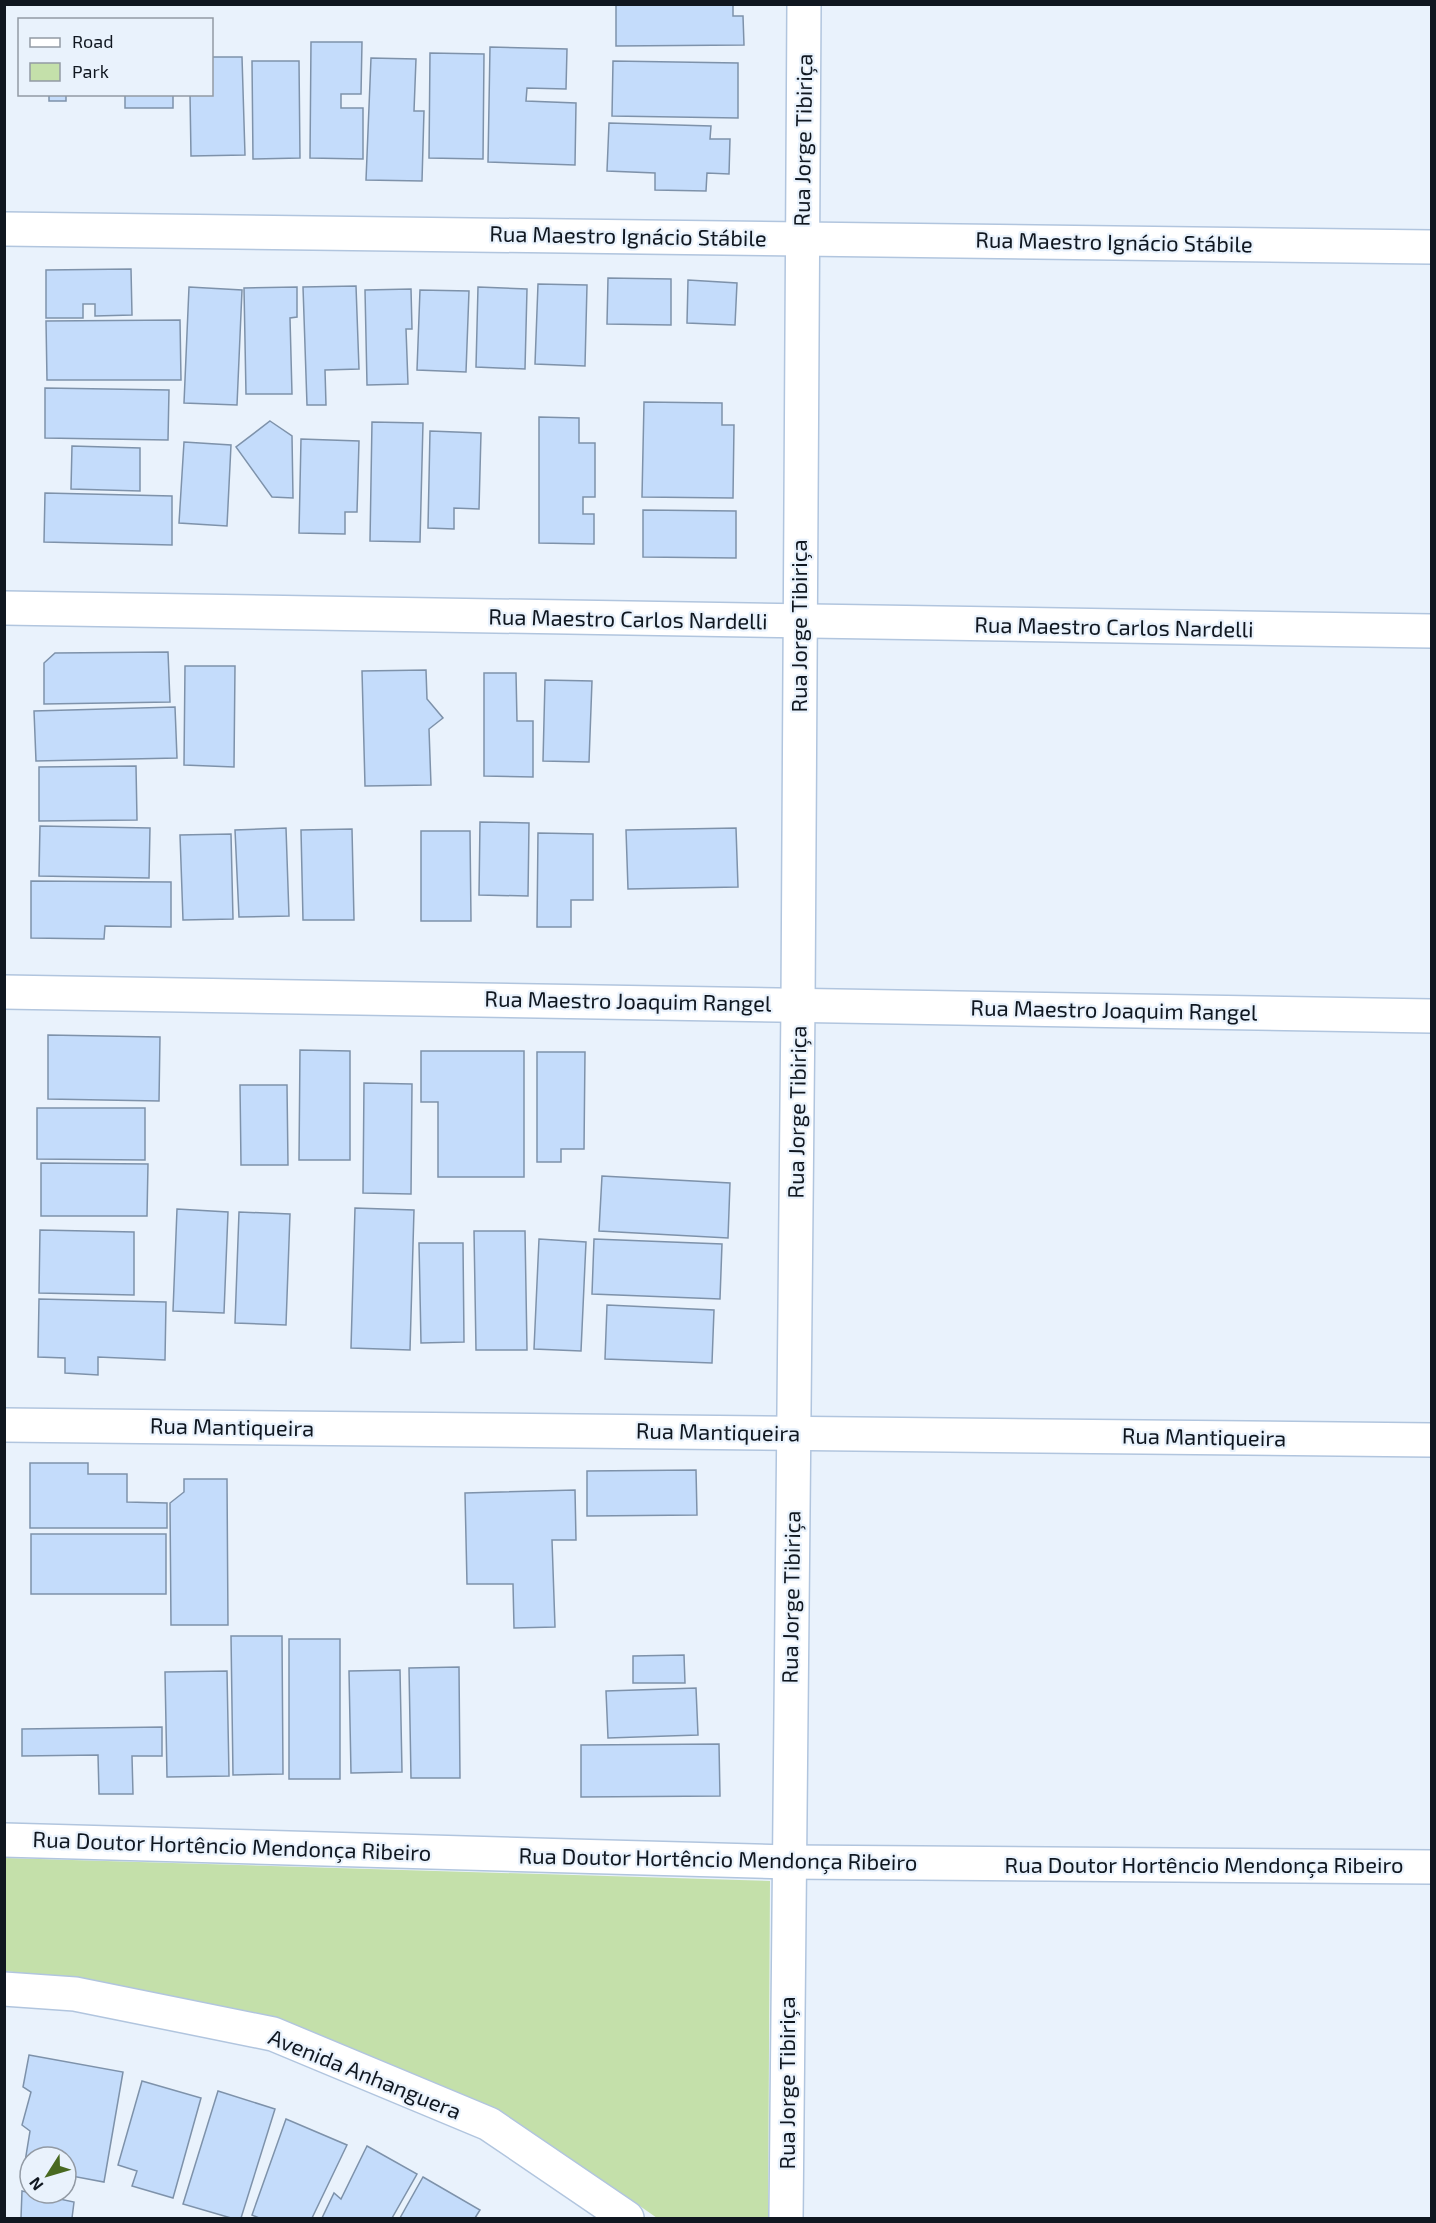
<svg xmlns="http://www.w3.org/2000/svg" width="1436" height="2223" font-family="'Exo 2',sans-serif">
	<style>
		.green { fill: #c4e0aa }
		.building { fill: #c4dcfb; stroke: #7e92aa; stroke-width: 1.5 }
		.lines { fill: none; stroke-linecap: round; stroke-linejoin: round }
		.minor-casing { stroke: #b1c5de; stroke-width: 36 }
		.minor { stroke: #fff; stroke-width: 33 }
		.labels { text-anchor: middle; stroke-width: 4.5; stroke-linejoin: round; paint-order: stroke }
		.street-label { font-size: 22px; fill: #101720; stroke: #e9f2fc }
	</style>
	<rect width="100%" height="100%" fill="#e9f2fc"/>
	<!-- green -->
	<polygon class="green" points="5,1858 770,1881 768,2218 657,2218 617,2190 497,2118 220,2010 96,1981 5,1971"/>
	<!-- building -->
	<g class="building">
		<polygon points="616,4 733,4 733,16 743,16 744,45 616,46"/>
		<polygon points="311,42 362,42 361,94 341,94 341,108 363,108 363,159 310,158"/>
		<polygon points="490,47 567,49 566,89 527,88 526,101 576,103 575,165 488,162"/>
		<polygon points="430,53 484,54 483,159 429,158"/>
		<polygon points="212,57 242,57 245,155 191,156 190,94 212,94"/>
		<polygon points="371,58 416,59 414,111 424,111 422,181 366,180"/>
		<polygon points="252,61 299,61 300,158 253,159"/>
		<polygon points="613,61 738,63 738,118 612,116"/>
		<rect x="49" y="94" width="17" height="7"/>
		<rect x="125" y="94" width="48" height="14"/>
		<polygon points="609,123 711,126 710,139 730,139 729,174 707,173 706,191 655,190 655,173 607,171"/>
		<polygon points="131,269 132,315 95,316 95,304 83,304 83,318 46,318 46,270"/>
		<polygon points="608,278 671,279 671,325 607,324"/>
		<polygon points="688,280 737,283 735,325 687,323"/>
		<polygon points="538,284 587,285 585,366 535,364"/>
		<polygon points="356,286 359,369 325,370 326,405 307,405 303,287"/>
		<polygon points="189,287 242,290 237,405 184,403"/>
		<polygon points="297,287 297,317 290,318 292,394 246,394 244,288"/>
		<polygon points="478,287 527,289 525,369 476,367"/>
		<polygon points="411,289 412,329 406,329 408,384 367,385 365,290"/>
		<polygon points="420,290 469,291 466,372 417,370"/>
		<polygon points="180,320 181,380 47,380 46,321"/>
		<polygon points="45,388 169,390 168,440 45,438"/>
		<polygon points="644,402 722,403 722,425 734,425 733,498 642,497"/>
		<polygon points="539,417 579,418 579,443 595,443 595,497 583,497 583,514 594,514 594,544 539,543"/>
		<polygon points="270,421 292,436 293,498 272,497 236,447"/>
		<polygon points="372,422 423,423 420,542 370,541"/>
		<polygon points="430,431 481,433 479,509 454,508 454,529 428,528"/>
		<polygon points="301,439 359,441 357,512 345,512 345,534 299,533"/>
		<polygon points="184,442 231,445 227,526 179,523"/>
		<polygon points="72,446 140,448 140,491 71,489"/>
		<polygon points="45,493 172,496 172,545 44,542"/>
		<polygon points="643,510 736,511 736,558 643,557"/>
		<polygon points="168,652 170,702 44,704 44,663 55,653"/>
		<polygon points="185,666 235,666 234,767 184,765"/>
		<polygon points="426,670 427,699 443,718 429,729 431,785 365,786 362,671"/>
		<polygon points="484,673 516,673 517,721 533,721 533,777 484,776"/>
		<polygon points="545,680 592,681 589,762 543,761"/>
		<polygon points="175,707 177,758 36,761 34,711"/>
		<polygon points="136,766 137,820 39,821 39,767"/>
		<polygon points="480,822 529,823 528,896 479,895"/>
		<polygon points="40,826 150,828 149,878 39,876"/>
		<polygon points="286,828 289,916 239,917 235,830"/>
		<polygon points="736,828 738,887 628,889 626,830"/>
		<polygon points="352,829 354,920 303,920 301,830"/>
		<polygon points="421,831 470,831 471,921 421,921"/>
		<polygon points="538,833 593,834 593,900 571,900 571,927 537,927"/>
		<polygon points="231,834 233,919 183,920 180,835"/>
		<polygon points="31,881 171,882 171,927 105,926 104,939 31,938"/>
		<polygon points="48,1035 160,1037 159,1101 48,1099"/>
		<polygon points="300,1050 350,1051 350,1160 299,1160"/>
		<polygon points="421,1051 524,1051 524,1177 438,1177 438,1102 421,1102"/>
		<polygon points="537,1052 585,1052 584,1149 561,1149 561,1162 537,1162"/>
		<polygon points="364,1083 412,1084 411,1194 363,1193"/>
		<polygon points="240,1085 287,1085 288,1165 241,1165"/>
		<polygon points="37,1108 145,1108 145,1160 37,1159"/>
		<polygon points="41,1163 148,1164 147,1216 41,1216"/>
		<polygon points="602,1176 730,1183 728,1238 599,1231"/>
		<polygon points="355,1208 414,1210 410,1350 351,1348"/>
		<polygon points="177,1209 228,1212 224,1313 173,1311"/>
		<polygon points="239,1212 290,1214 286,1325 235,1323"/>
		<polygon points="40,1230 134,1232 134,1295 39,1293"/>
		<polygon points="474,1231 525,1231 527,1350 476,1350"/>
		<polygon points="539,1239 586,1242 581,1351 534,1349"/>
		<polygon points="594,1239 722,1244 720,1299 592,1294"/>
		<polygon points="419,1243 463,1243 464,1342 421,1343"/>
		<polygon points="39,1299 166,1302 165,1360 98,1357 98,1375 65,1373 65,1358 38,1357"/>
		<polygon points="607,1305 714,1310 712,1363 605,1359"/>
		<polygon points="30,1463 88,1463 88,1474 127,1474 127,1502 167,1503 167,1528 30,1528"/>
		<polygon points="696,1470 697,1515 587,1516 587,1471"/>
		<polygon points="184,1479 227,1479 228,1625 171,1625 170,1503 184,1492"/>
		<polygon points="575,1490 576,1540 552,1540 555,1627 514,1628 513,1584 467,1584 465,1493"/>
		<rect x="31" y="1534" width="135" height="60"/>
		<polygon points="231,1636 282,1636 283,1774 233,1775"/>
		<rect x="289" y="1639" width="51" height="140"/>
		<polygon points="684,1655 685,1683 633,1683 633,1656"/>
		<polygon points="459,1667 460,1778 411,1778 409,1668"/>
		<polygon points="400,1670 402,1772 351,1773 349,1671"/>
		<polygon points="227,1671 229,1776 167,1777 165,1672"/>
		<polygon points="696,1688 698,1735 608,1738 606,1691"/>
		<polygon points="162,1727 162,1756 132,1756 133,1794 99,1794 98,1755 22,1756 22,1729"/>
		<polygon points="719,1744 720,1796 581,1797 581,1745"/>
		<polygon points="29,2055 123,2072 104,2182 66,2175 66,2157 30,2157 30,2169 24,2168 30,2131 22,2125 31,2092 23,2087"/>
		<polygon points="142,2081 201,2098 173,2198 132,2186 137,2171 118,2165"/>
		<polygon points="218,2091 275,2109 241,2218 231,2218 183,2204"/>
		<polygon points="286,2119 347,2145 312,2218 259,2218 252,2215"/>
		<polygon points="367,2146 417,2174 392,2218 322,2218 334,2193 341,2199"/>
		<polygon points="423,2177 480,2210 475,2218 400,2218"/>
		<polygon points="22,2191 74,2202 72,2218 21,2218"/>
	</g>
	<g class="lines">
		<defs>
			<g id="minor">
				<polyline points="4,229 1432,247"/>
				<polyline points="4,608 1432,631"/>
				<polyline points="4,992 1432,1016"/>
				<polyline points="4,1425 1432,1440"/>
				<polyline points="4,1840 788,1862 1432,1867"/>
				<polyline points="4,1989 75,1994 273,2034 489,2124 627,2218"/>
				<polyline points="786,2218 798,1004 804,4"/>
			</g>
		</defs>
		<!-- minor casing -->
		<use href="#minor" class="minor-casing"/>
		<!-- minor -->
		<use href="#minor" class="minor"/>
	</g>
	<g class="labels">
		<!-- street labels -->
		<g class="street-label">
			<text transform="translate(803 140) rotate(-89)" y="8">Rua Jorge Tibiriça</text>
			<text transform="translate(628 236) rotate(1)" y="8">Rua Maestro Ignácio Stábile</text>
			<text transform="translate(1114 242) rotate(1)" y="8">Rua Maestro Ignácio Stábile</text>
			<text transform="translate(628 619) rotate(1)" y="8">Rua Maestro Carlos Nardelli</text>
			<text transform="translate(799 626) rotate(-90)" y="8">Rua Jorge Tibiriça</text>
			<text transform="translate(1114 627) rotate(1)" y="8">Rua Maestro Carlos Nardelli</text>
			<text transform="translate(628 1001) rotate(1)" y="8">Rua Maestro Joaquim Rangel</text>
			<text transform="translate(1114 1010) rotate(1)" y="8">Rua Maestro Joaquim Rangel</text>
			<text transform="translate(797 1112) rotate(-89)" y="8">Rua Jorge Tibiriça</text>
			<text transform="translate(232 1427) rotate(1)" y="8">Rua Mantiqueira</text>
			<text transform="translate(718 1432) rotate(1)" y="8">Rua Mantiqueira</text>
			<text transform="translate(1204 1437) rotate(1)" y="8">Rua Mantiqueira</text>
			<text transform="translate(791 1597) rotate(-89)" y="8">Rua Jorge Tibiriça</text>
			<text transform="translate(232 1846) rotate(2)" y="8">Rua Doutor Hortêncio Mendonça Ribeiro</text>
			<text transform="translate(718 1859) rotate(1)" y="8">Rua Doutor Hortêncio Mendonça Ribeiro</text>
			<text x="1204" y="1873">Rua Doutor Hortêncio Mendonça Ribeiro</text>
			<text transform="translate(365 2074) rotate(22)" y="8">Avenida Anhanguera</text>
			<text transform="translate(787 2083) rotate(-90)" y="8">Rua Jorge Tibiriça</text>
		</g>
	</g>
	<!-- border -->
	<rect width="1436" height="2223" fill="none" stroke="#101720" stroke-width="12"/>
	<!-- legend -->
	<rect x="18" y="18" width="195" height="78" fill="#e9f2fc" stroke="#929aa4" stroke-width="1.5"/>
	<rect x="30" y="38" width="30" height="9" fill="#ffffff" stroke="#929aa4" stroke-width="1.5"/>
	<text x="72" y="48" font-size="18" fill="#101720">Road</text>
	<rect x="30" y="63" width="30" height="18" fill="#c4e0aa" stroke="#929aa4" stroke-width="1.5"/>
	<text x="72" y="78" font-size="18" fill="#101720">Park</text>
	<!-- north arrow -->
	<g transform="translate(48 2175) rotate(233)"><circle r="28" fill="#e9f2fc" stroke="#929aa4" stroke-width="1.5"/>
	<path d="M0-4.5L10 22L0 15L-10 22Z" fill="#486920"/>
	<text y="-9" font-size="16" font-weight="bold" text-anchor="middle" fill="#101720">N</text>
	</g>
</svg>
